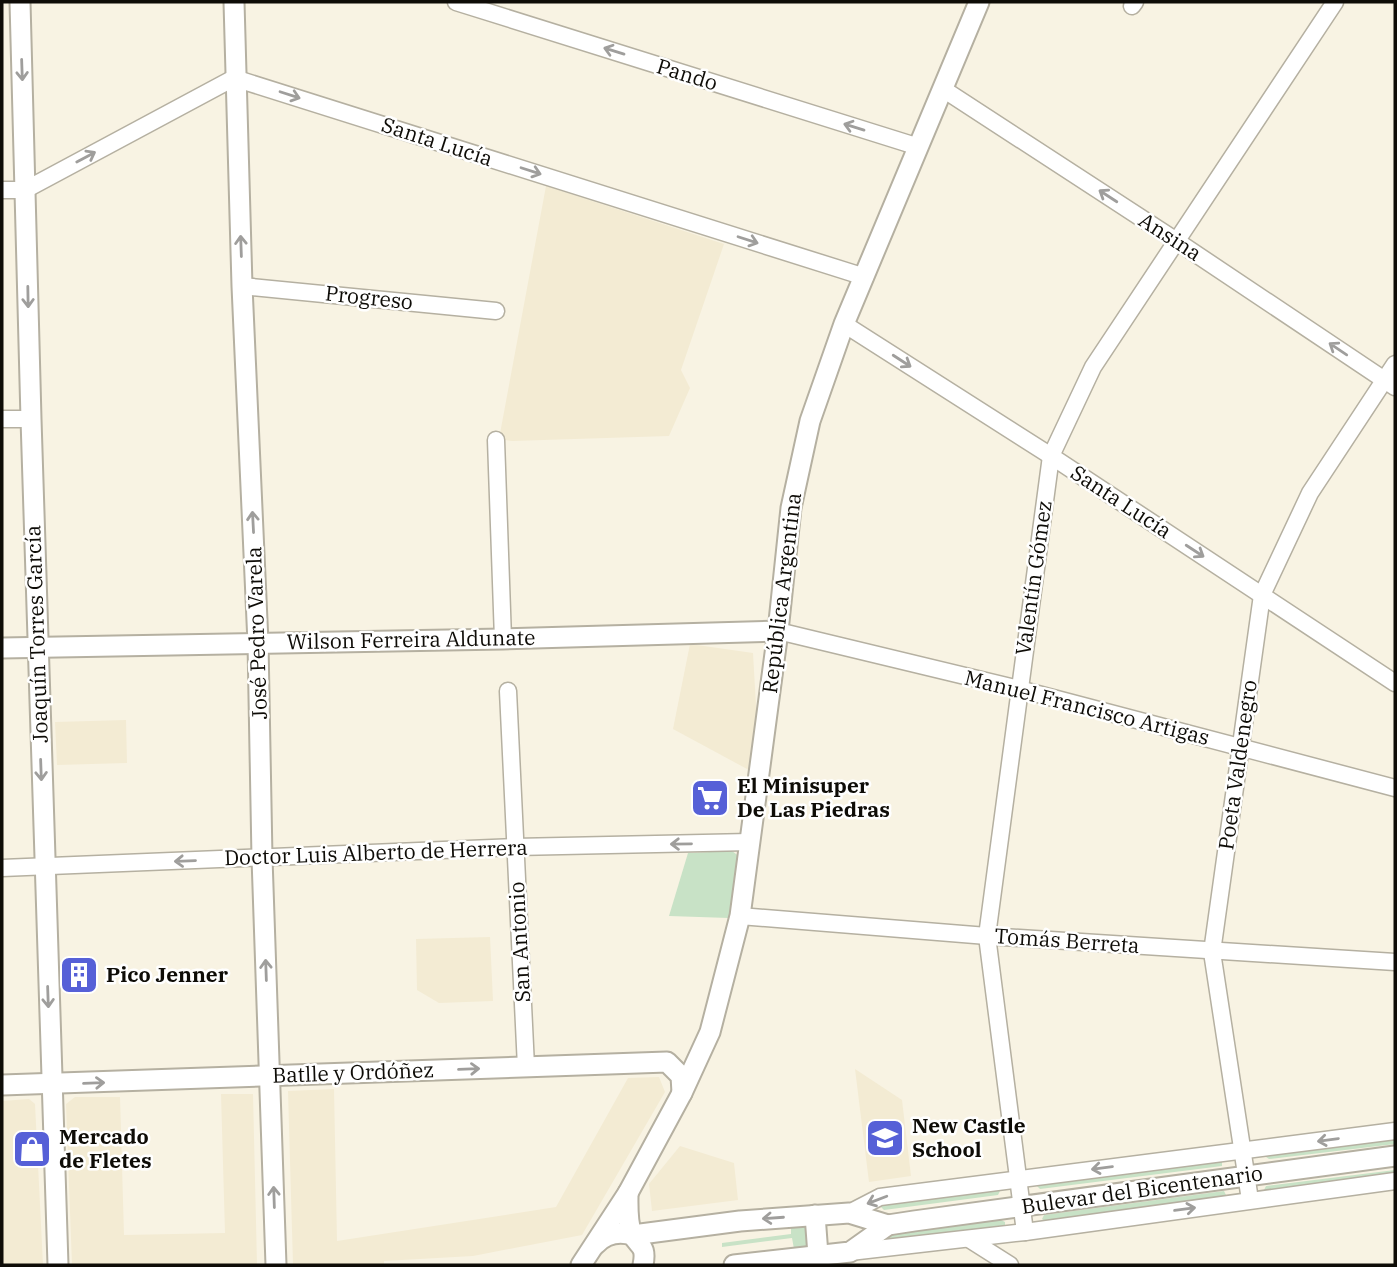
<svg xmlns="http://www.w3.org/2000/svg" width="1397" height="1267" font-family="'IBM Plex Serif',serif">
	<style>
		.built { fill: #f3ebd3 }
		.green { fill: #c8e2c6 }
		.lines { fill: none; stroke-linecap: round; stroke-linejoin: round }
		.minor-casing { stroke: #b5b0a1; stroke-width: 19 }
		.tertiary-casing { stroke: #b5b0a1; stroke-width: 23 }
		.minor { stroke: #fff; stroke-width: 16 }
		.tertiary { stroke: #fff; stroke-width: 19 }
		.oneway { stroke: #9f9e9c }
		.labels { text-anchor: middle; stroke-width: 5; stroke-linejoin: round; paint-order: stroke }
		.street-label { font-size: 21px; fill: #0e0c07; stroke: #fff }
		.poi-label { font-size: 21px; font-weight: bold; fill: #0e0c07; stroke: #fff; text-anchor: start }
	</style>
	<rect width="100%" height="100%" fill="#f8f3e3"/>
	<!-- built -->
	<g class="built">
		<polygon points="546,186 724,244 681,370 690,388 669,436 512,441 499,439"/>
		<polygon points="690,644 753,653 760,776 673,729"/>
		<polygon points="126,720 127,763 57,765 55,722"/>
		<polygon points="490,937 493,1001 439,1003 417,990 416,939"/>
		<polygon points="855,1069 902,1100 911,1176 869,1182"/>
		<polygon points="659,1077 665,1092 582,1235 473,1256 384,1261 384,1265 293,1265 288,1091 334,1089 337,1241 556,1207 628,1078"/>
		<polygon points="221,1094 253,1094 257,1265 72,1265 66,1104 75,1097 120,1097 124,1235 225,1233"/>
		<polygon points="29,1099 35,1104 43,1265 2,1265 2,1101"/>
		<polygon points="680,1146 734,1163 738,1200 652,1211 649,1184"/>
	</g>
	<!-- green -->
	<g class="green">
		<polygon points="732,851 740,857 740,864 729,918 669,916 688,853"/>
		<polygon points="1395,1137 1395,1144 1269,1159 1266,1157 1267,1155"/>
		<polygon points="1222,1161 1222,1166 1040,1189 1037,1186 1038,1184"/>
		<polygon points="1395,1170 1395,1176 1265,1191 1264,1190 1266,1186"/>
		<polygon points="999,1189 1000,1191 998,1195 884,1210 881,1207 881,1204"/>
		<polygon points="1224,1191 1227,1197 1045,1221 1042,1219 1044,1215"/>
		<polygon points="806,1220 811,1249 794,1249 792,1238 722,1247 722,1243 791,1234 791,1224"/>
		<polygon points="1001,1220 1005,1222 1005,1226 886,1241 885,1239 887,1235"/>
	</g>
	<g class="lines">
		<defs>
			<g id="minor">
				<polyline points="456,2 919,147"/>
				<polyline points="1132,6 1135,2"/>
				<polyline points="943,89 1178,242 1395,387"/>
				<polyline points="2,190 25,190 234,78 865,277"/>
				<polyline points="242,286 496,311"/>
				<polyline points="844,324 1051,456 1395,683"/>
				<polyline points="2,419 31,419"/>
				<polyline points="496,440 503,639"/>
				<polyline points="778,631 1019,689 1395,788"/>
				<polyline points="508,691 526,1067"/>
				<polyline points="2,868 515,847 750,842"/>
				<polyline points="740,916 987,936 1395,962"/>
				<polyline points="1250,1200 1212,952 1262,595 1310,493 1395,364"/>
				<polyline points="849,1213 880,1197 1395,1131"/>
				<polyline points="1025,1232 987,936 1051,456 1093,367 1335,2"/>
				<polyline points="969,1239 1010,1265"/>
				<polyline points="850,1252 1025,1232 1395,1181"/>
			</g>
			<g id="tertiary">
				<polyline points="20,2 31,419 58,1265"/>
				<polyline points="234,2 242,286 258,643 262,858 276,1265"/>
				<polyline points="2,648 503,639 778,631"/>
				<polyline points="2,1085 667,1062 681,1076 682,1093"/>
				<path d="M 628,1193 C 628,1206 627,1222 632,1234 C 639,1247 647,1245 643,1265"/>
				<polyline points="815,1215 818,1255"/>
				<path d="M 596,1244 C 606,1233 619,1231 633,1235 L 740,1221 L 849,1213 L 888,1225"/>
				<polyline points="581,1265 628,1193 682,1093 710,1032 740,916 778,631 791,508 810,421 844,324 979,2"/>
				<polyline points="734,1265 850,1252 888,1225 914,1221 1395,1156"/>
			</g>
		</defs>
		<!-- minor casing -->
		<use href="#minor" class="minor-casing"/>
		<!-- tertiary casing -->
		<use href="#tertiary" class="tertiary-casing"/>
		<!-- minor -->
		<use href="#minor" class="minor"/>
		<!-- tertiary -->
		<use href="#tertiary" class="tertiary"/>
	</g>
	<!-- one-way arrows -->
	<defs><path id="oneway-shaft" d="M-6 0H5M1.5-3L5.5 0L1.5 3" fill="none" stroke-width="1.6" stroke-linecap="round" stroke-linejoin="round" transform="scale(1.75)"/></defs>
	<g class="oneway">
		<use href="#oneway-shaft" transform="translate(614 51) rotate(-163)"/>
		<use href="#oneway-shaft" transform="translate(22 70) rotate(88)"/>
		<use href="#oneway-shaft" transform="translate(290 95) rotate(18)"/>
		<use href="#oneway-shaft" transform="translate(854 127) rotate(-163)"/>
		<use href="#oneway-shaft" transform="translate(86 157) rotate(-28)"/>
		<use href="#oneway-shaft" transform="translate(531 171) rotate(18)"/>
		<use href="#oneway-shaft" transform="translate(1108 196) rotate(-147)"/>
		<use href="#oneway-shaft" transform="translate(748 240) rotate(18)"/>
		<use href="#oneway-shaft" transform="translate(241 246) rotate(-92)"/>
		<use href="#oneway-shaft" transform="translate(28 297) rotate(89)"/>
		<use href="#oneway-shaft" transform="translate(1338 349) rotate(-146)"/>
		<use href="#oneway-shaft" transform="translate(902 361) rotate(33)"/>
		<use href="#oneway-shaft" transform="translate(253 522) rotate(-93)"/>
		<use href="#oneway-shaft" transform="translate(1195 551) rotate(33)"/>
		<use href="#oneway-shaft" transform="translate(41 770) rotate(88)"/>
		<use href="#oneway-shaft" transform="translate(681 844) rotate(179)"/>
		<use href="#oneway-shaft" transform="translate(185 861) rotate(178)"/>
		<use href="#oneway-shaft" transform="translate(266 970) rotate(-92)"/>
		<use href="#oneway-shaft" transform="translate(48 997) rotate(88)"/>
		<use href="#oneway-shaft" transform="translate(469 1069) rotate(-2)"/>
		<use href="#oneway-shaft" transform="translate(94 1083) rotate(-2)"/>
		<use href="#oneway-shaft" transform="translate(1328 1140) rotate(172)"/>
		<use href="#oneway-shaft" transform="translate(1102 1168) rotate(173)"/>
		<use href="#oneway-shaft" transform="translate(274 1197) rotate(-92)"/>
		<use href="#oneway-shaft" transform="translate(877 1200) rotate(159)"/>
		<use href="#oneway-shaft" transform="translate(1185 1209) rotate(-8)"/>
		<use href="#oneway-shaft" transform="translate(773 1218) rotate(176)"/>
	</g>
	<!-- icons -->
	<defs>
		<symbol id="supermarket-square" viewBox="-11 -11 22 22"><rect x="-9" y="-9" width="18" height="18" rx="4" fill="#5660d7" stroke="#fff"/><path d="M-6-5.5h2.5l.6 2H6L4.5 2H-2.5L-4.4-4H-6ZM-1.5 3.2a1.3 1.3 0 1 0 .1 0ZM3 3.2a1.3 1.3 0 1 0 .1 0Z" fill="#fff"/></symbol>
		<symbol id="building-square" viewBox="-11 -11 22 22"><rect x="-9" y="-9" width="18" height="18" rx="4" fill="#5660d7" stroke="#fff"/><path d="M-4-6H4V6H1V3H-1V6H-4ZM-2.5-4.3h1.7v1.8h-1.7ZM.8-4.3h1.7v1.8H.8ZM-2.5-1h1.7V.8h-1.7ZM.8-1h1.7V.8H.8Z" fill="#fff"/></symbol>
		<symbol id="school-square" viewBox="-11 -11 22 22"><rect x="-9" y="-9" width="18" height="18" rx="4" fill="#5660d7" stroke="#fff"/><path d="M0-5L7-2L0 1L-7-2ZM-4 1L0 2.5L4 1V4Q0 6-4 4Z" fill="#fff"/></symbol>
		<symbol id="shop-square" viewBox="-11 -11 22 22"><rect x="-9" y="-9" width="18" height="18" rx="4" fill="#5660d7" stroke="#fff"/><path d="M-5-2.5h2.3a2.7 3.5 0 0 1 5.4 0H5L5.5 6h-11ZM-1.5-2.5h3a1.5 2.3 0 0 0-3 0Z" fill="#fff"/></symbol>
	</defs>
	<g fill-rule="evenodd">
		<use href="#supermarket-square" x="688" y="776" width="44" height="44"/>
		<use href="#building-square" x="57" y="953" width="44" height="44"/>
		<use href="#school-square" x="863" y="1116" width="44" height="44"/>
		<use href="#shop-square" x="10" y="1127" width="44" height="44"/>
	</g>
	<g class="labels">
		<!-- street labels -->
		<g class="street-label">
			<text transform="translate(687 75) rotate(17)" y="7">Pando</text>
			<text transform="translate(437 142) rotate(18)" y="7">Santa Lucía</text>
			<text transform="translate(1170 237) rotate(33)" y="7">Ansina</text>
			<text transform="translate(369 298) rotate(6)" y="7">Progreso</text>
			<text transform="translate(1121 502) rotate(33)" y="7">Santa Lucía</text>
			<text transform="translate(1034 578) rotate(-82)" y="7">Valentín Gómez</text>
			<text transform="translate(782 593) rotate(-83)" y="7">República Argentina</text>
			<text transform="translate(257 633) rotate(-92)" y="7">José Pedro Varela</text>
			<text transform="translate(37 634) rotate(-92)" y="7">Joaquín Torres García</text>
			<text transform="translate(411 640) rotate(-1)" y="7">Wilson Ferreira Aldunate</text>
			<text transform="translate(1087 708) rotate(14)" y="7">Manuel Francisco Artigas</text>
			<text transform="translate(1238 765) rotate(-82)" y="7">Poeta Valdenegro</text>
			<text transform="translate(376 853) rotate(-2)" y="7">Doctor Luis Alberto de Herrera</text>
			<text transform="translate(1067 941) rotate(4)" y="7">Tomás Berreta</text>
			<text transform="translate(520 942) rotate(-93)" y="7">San Antonio</text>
			<text transform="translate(353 1073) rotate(-2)" y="7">Batlle y Ordóñez</text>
			<text transform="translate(1142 1190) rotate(-8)" y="7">Bulevar del Bicentenario</text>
		</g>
		<!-- poi labels -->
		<g class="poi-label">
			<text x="737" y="793">El Minisuper<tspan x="737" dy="24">De Las Piedras</tspan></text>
			<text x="106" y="982">Pico Jenner</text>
			<text x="912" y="1133">New Castle<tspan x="912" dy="24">School</tspan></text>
			<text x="59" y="1144">Mercado<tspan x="59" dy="24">de Fletes</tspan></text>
		</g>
	</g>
	<!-- border -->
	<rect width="1397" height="1267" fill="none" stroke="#0e0c07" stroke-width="7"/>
</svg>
